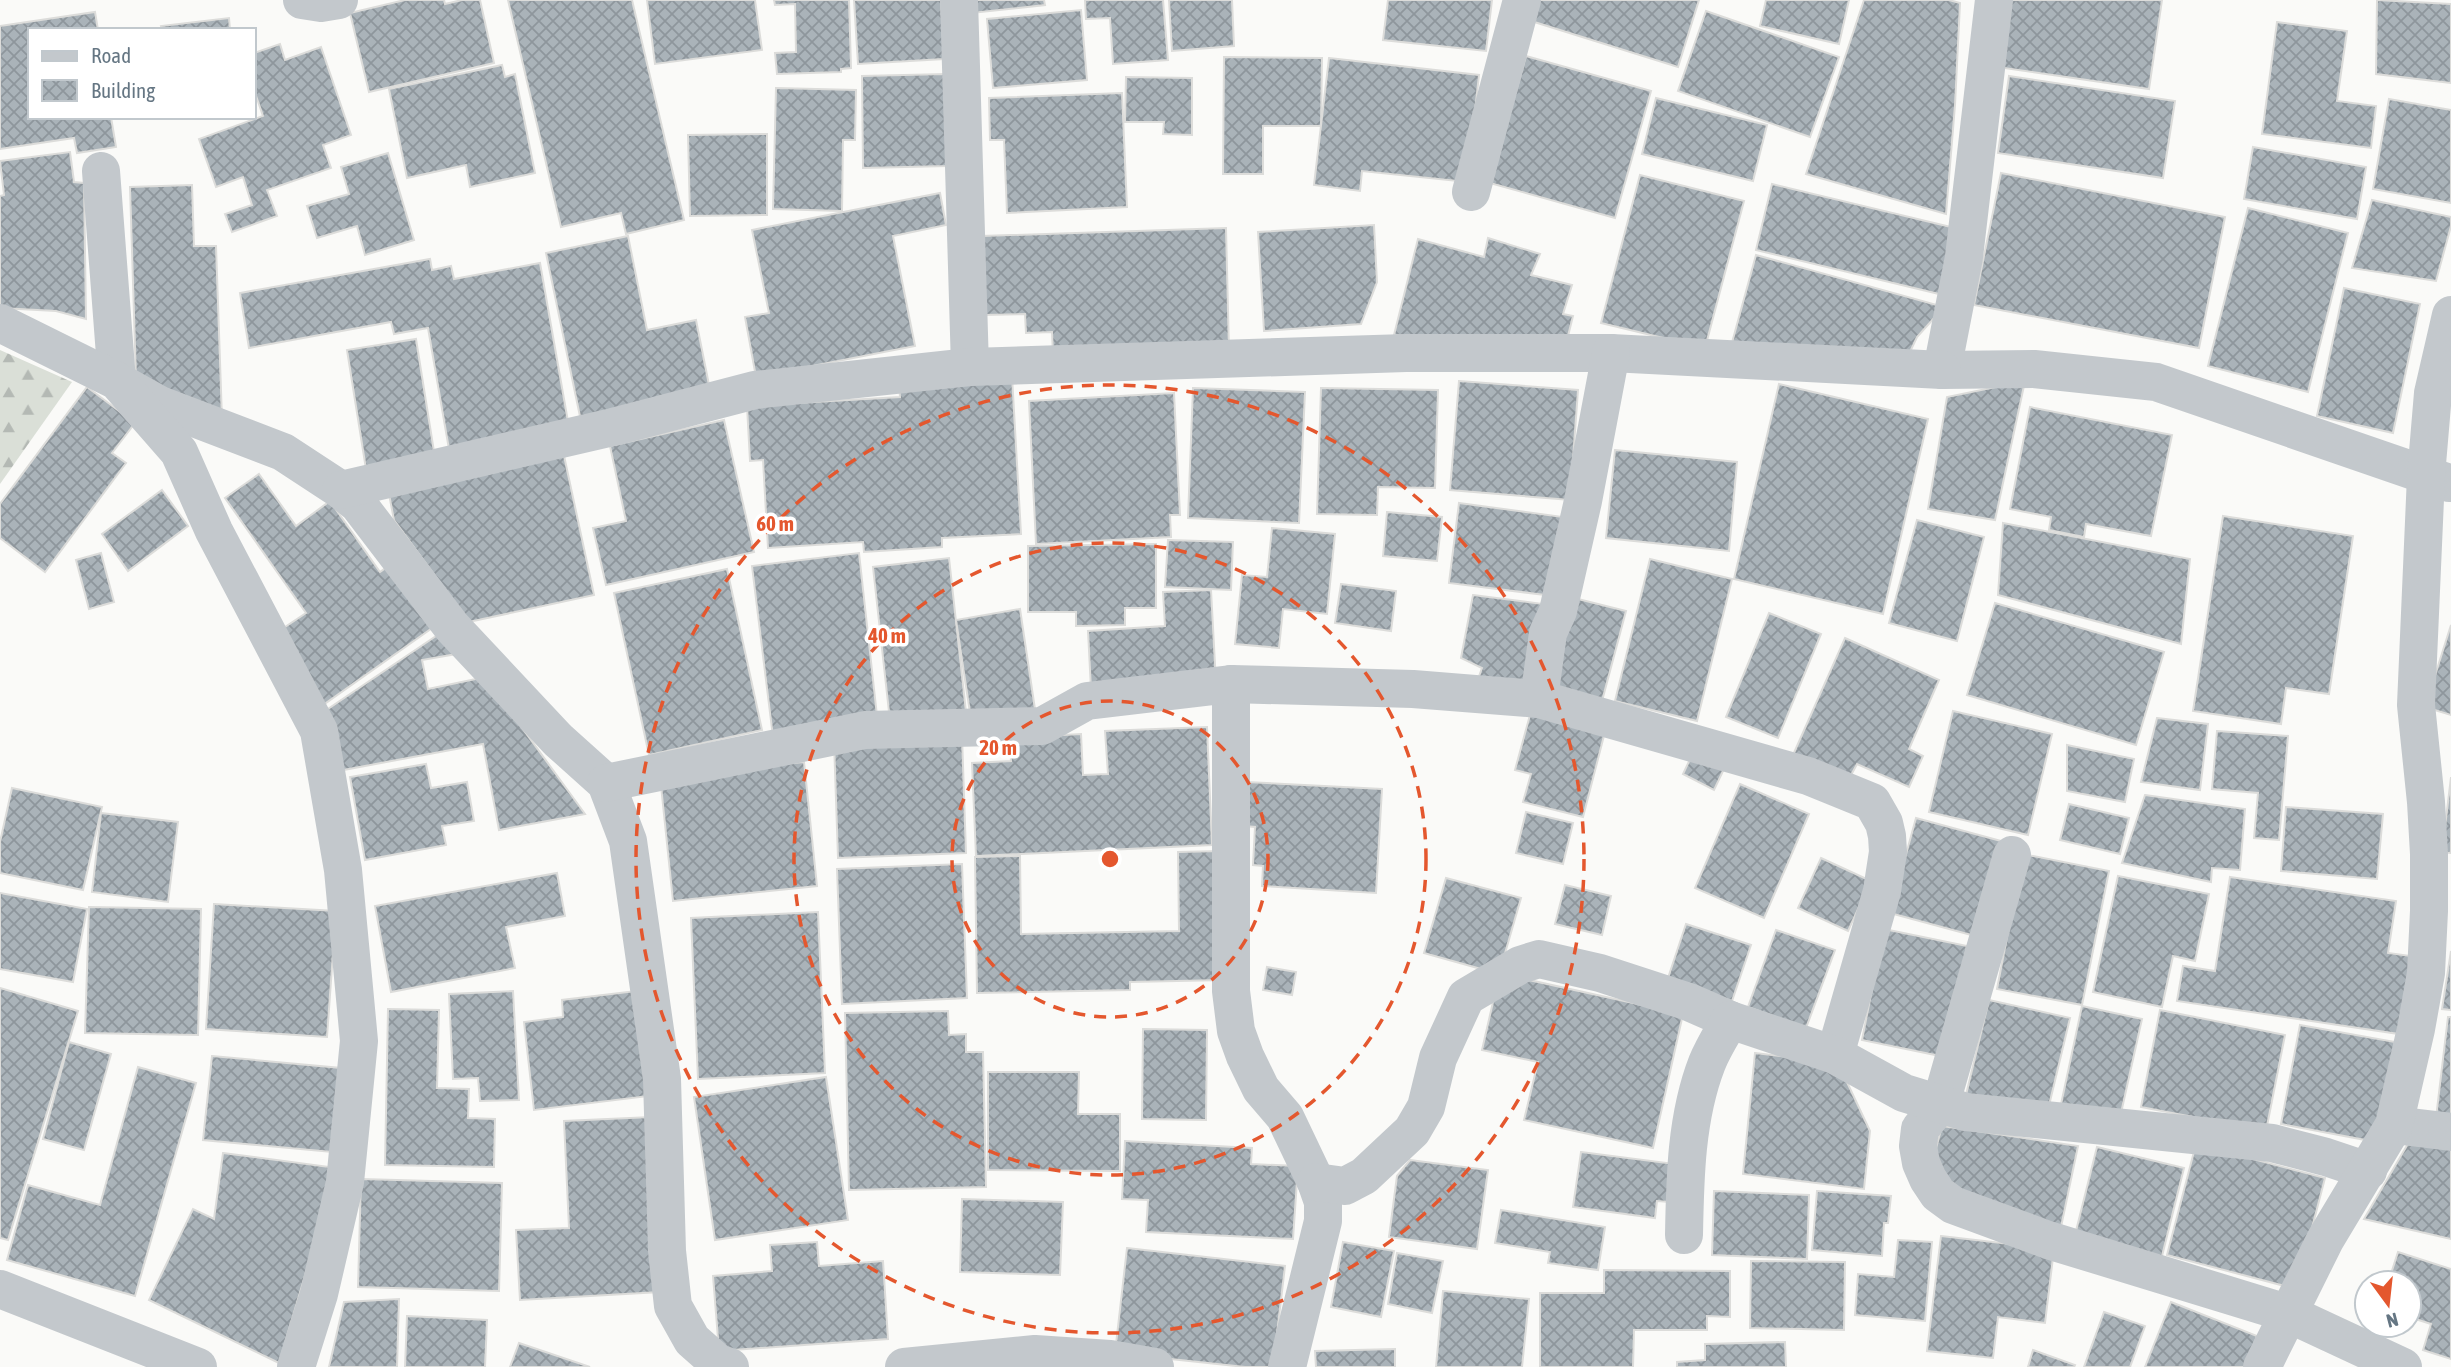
<svg xmlns="http://www.w3.org/2000/svg" width="2451" height="1367" font-family="'Asap Condensed',sans-serif">
	<style>
		.forest { fill: url(#forest-firs) }
		.building { fill: url(#building-cross-hatch); stroke: #dcdcda; stroke-width: 2 }
		.lines { fill: none; stroke-linecap: round; stroke-linejoin: round }
		.minor { stroke: #c3c8cc; stroke-width: 38 }
		.ring { fill: none; stroke: #e4572e; stroke-width: 3.5; stroke-dasharray: 12 9 }
		.centre { fill: #e4572e; stroke: #fff; stroke-width: 3.5 }
		.ring-label { font-size: 21px; text-anchor: middle; font-weight: bold; fill: #e4572e; stroke: #fff; stroke-width: 7; stroke-linejoin: round; paint-order: stroke }
	</style>
	<defs>
		<pattern id="forest-firs" width="22" height="20" patternUnits="userSpaceOnUse" patternTransform="scale(1.75)"><rect width="22" height="20" fill="#dadfd7"/><path d="M5 1l3.5 6h-7zM16 11l3.5 6h-7z" fill="#b4b9b4"/></pattern>
		<pattern id="building-cross-hatch" width="8" height="8" patternUnits="userSpaceOnUse" patternTransform="scale(1.75)"><rect width="8" height="8" fill="#aab3b9"/><path d="M0 0l8 8M0 8l8-8" fill="none" stroke="#8e969c"/></pattern>
	</defs>
	<rect width="100%" height="100%" fill="#fafaf8"/>
	<!-- forest -->
	<polygon class="forest" points="0,350 72,382 0,484"/>
	<!-- building -->
	<g class="building">
		<polygon points="405,0 444,0 445,4 462,0 480,0 494,63 369,92 350,13"/>
		<polygon points="508,0 632,0 684,220 626,234 621,213 561,227"/>
		<polygon points="647,0 755,0 762,50 655,64"/>
		<polygon points="774,0 849,0 851,68 841,69 841,72 777,74 775,53 796,52 795,4 775,5"/>
		<polygon points="854,0 941,0 944,59 858,64"/>
		<polygon points="971,0 1044,0 1045,5 972,13"/>
		<polygon points="1085,0 1163,0 1168,60 1113,64 1110,18 1086,19"/>
		<polygon points="1169,0 1232,0 1234,46 1172,51"/>
		<polygon points="1388,0 1492,0 1486,51 1383,40"/>
		<polygon points="1534,0 1699,0 1678,67 1528,20"/>
		<polygon points="1766,0 1849,0 1839,44 1760,26"/>
		<polygon points="1864,0 1949,0 1960,3 1955,105 1946,214 1806,174"/>
		<polygon points="2008,0 2162,0 2149,89 1997,67"/>
		<polygon points="2377,0 2451,4 2451,83 2376,74"/>
		<polygon points="1081,10 1087,80 993,88 987,19"/>
		<polygon points="1706,11 1839,57 1810,137 1678,91"/>
		<polygon points="95,12 98,30 30,30 30,117 111,117 116,147 77,153 74,138 0,149 0,26"/>
		<polygon points="229,18 230,30 162,30 161,26"/>
		<polygon points="2277,22 2347,31 2337,101 2376,106 2371,148 2262,134"/>
		<polygon points="280,44 285,60 321,47 351,135 323,145 331,168 267,190 277,216 232,232 225,214 252,205 243,177 216,187 199,139 263,116 254,90 254,53"/>
		<polygon points="1526,56 1651,91 1615,218 1490,183"/>
		<polygon points="1224,57 1322,58 1321,126 1263,126 1263,174 1223,174"/>
		<polygon points="1329,58 1479,75 1467,182 1362,171 1360,191 1314,185"/>
		<polygon points="502,65 505,77 515,74 535,173 470,187 466,165 407,178 389,89"/>
		<polygon points="946,74 947,166 863,168 862,76"/>
		<polygon points="2009,76 2175,101 2163,178 1998,153"/>
		<polygon points="1126,77 1192,78 1192,135 1163,134 1164,122 1125,122"/>
		<polygon points="776,88 856,90 855,140 843,140 842,211 773,209"/>
		<polygon points="1122,93 1127,207 1007,213 1004,140 990,140 989,98"/>
		<polygon points="1656,98 1767,125 1753,181 1642,154"/>
		<polygon points="2389,99 2451,110 2451,203 2373,189"/>
		<polygon points="767,134 767,215 690,216 688,135"/>
		<polygon points="2253,147 2366,167 2357,219 2244,199"/>
		<polygon points="70,152 74,182 84,183 86,319 56,311 0,308 0,196 4,195 0,161"/>
		<polygon points="388,153 414,240 365,255 357,226 317,238 307,206 349,194 341,167"/>
		<polygon points="2001,173 2225,217 2199,348 1974,305"/>
		<polygon points="1640,175 1744,201 1705,348 1601,323"/>
		<polygon points="1772,184 1955,228 1939,294 1756,250"/>
		<polygon points="192,185 194,246 216,246 222,419 136,378 130,187"/>
		<polygon points="940,193 946,225 893,236 915,346 756,377 745,317 769,313 752,230"/>
		<polygon points="2372,200 2451,217 2451,226 2436,281 2352,268"/>
		<polygon points="2248,208 2348,233 2308,392 2208,366"/>
		<polygon points="1374,225 1377,282 1361,324 1264,331 1258,232"/>
		<polygon points="1226,228 1229,351 1053,355 1052,332 1026,333 1025,314 984,315 982,236"/>
		<polygon points="628,236 647,330 696,320 712,400 582,426 546,253"/>
		<polygon points="1488,238 1540,254 1531,275 1572,285 1563,314 1573,316 1565,348 1394,335 1418,239 1484,257"/>
		<polygon points="1756,255 1944,307 1917,337 1909,354 1730,350"/>
		<polygon points="430,259 432,270 451,266 454,279 540,263 570,433 450,455 428,328 394,334 391,322 249,348 240,293"/>
		<polygon points="2344,288 2420,304 2393,433 2317,416"/>
		<polygon points="416,339 435,458 366,469 347,350"/>
		<polygon points="1012,376 1021,534 942,538 942,547 864,552 863,542 768,548 763,460 750,461 747,406 900,397 899,383"/>
		<polygon points="1459,381 1578,390 1570,500 1450,490"/>
		<polygon points="2025,381 1995,520 1928,509 1947,397"/>
		<polygon points="1779,384 1928,419 1883,614 1734,579"/>
		<polygon points="87,387 135,423 112,453 126,463 45,572 0,538 0,504"/>
		<polygon points="1193,388 1305,392 1299,523 1188,518"/>
		<polygon points="1321,388 1438,390 1435,488 1378,487 1377,515 1317,514"/>
		<polygon points="1174,393 1180,515 1170,515 1171,537 1036,544 1029,401"/>
		<polygon points="2030,407 2172,435 2151,536 2086,524 2084,537 2049,530 2051,517 2010,509"/>
		<polygon points="724,420 754,552 606,585 593,528 626,521 610,446"/>
		<polygon points="1615,450 1737,462 1729,551 1606,538"/>
		<polygon points="563,451 594,595 469,622 394,520 388,489"/>
		<polygon points="259,474 296,526 330,501 380,572 391,564 435,626 323,705 273,635 306,613 225,498"/>
		<polygon points="162,490 188,526 128,571 102,534"/>
		<polygon points="1459,503 1563,517 1553,596 1449,583"/>
		<polygon points="1387,512 1442,517 1437,561 1383,556"/>
		<polygon points="2223,516 2353,536 2329,694 2286,688 2281,724 2193,711"/>
		<polygon points="1917,520 1984,537 1957,641 1889,623"/>
		<polygon points="2003,523 2190,559 2181,644 1998,595"/>
		<polygon points="1272,528 1335,534 1327,614 1283,609 1279,648 1235,644 1242,575 1267,577"/>
		<polygon points="1168,540 1233,542 1231,590 1165,587"/>
		<polygon points="1156,544 1156,608 1125,608 1125,625 1076,626 1076,612 1028,612 1028,546"/>
		<polygon points="101,553 114,602 89,609 76,560"/>
		<polygon points="859,553 878,725 773,737 752,566"/>
		<polygon points="949,558 966,712 890,721 873,567"/>
		<polygon points="1650,559 1732,579 1697,721 1615,701"/>
		<polygon points="727,569 762,730 649,755 614,593"/>
		<polygon points="1341,584 1396,591 1391,631 1335,623"/>
		<polygon points="1211,590 1216,683 1091,689 1088,631 1165,626 1163,592"/>
		<polygon points="1473,595 1543,604 1527,683 1478,679 1482,668 1461,658"/>
		<polygon points="1574,598 1626,611 1602,701 1551,688"/>
		<polygon points="1995,603 2164,652 2136,745 1967,695"/>
		<polygon points="1020,609 1036,716 972,726 956,620"/>
		<polygon points="1769,613 1821,634 1778,738 1726,717"/>
		<polygon points="2451,625 2451,715 2425,707"/>
		<polygon points="442,632 462,653 422,660 428,689 485,677 585,814 499,830 483,744 338,771 325,711"/>
		<polygon points="1845,638 1939,680 1909,749 1923,756 1909,787 1857,764 1849,779 1793,755"/>
		<polygon points="1533,704 1607,724 1583,817 1523,802 1531,774 1515,770"/>
		<polygon points="1953,711 2052,734 2028,835 1929,812"/>
		<polygon points="2157,718 2208,724 2200,790 2141,782"/>
		<polygon points="1207,727 1212,845 976,856 972,763 1011,761 1009,738 1081,734 1083,775 1108,774 1105,731"/>
		<polygon points="2217,731 2288,736 2279,840 2254,838 2258,793 2212,789"/>
		<polygon points="962,736 966,853 838,858 834,741"/>
		<polygon points="2067,745 2134,759 2125,802 2067,791"/>
		<polygon points="1693,753 1724,769 1714,790 1683,774"/>
		<polygon points="804,762 817,886 673,901 660,776"/>
		<polygon points="426,764 431,788 467,782 474,821 442,826 446,845 365,860 350,777"/>
		<polygon points="2451,777 2451,853 2442,852"/>
		<polygon points="1246,782 1382,789 1376,893 1262,886 1263,866 1253,865 1255,827 1244,826"/>
		<polygon points="1740,784 1809,814 1764,918 1695,888"/>
		<polygon points="12,788 102,807 83,890 0,873 0,842"/>
		<polygon points="2145,795 2245,809 2240,870 2212,868 2211,882 2122,863"/>
		<polygon points="2069,804 2129,818 2120,854 2060,840"/>
		<polygon points="2286,807 2383,814 2377,879 2281,871"/>
		<polygon points="1526,812 1573,823 1563,864 1516,853"/>
		<polygon points="101,813 178,822 168,902 92,892"/>
		<polygon points="1916,818 2001,841 1975,936 1890,913"/>
		<polygon points="1222,851 1224,980 1130,982 1130,990 977,993 975,857 1020,856 1021,934 1179,931 1178,852"/>
		<polygon points="2023,854 2109,871 2082,1005 1997,989"/>
		<polygon points="1821,858 1871,881 1848,931 1798,908"/>
		<polygon points="962,864 967,998 842,1004 837,869"/>
		<polygon points="557,873 565,916 506,927 515,968 391,992 375,906"/>
		<polygon points="2118,876 2209,894 2195,961 2173,956 2162,1007 2093,992"/>
		<polygon points="2230,877 2396,901 2388,953 2411,956 2399,1034 2177,1001 2183,966 2215,971"/>
		<polygon points="1446,878 1521,898 1499,974 1424,953"/>
		<polygon points="1565,885 1611,896 1602,935 1555,924"/>
		<polygon points="0,893 87,909 73,982 0,969"/>
		<polygon points="214,904 336,911 327,1037 206,1029"/>
		<polygon points="89,907 201,909 198,1035 85,1033"/>
		<polygon points="818,912 825,1073 698,1079 691,918"/>
		<polygon points="1686,924 1751,945 1732,1001 1667,981"/>
		<polygon points="1884,929 1967,946 1945,1057 1862,1040"/>
		<polygon points="1776,930 1835,950 1806,1028 1748,1007"/>
		<polygon points="2451,951 2451,1010 2442,1009"/>
		<polygon points="1267,967 1296,972 1292,995 1263,990"/>
		<polygon points="1520,978 1683,1014 1653,1148 1524,1120 1538,1062 1482,1050 1496,989"/>
		<polygon points="0,988 78,1011 8,1240 0,1238"/>
		<polygon points="644,990 657,1095 534,1110 524,1022 563,1017 562,1000"/>
		<polygon points="513,991 519,1100 480,1101 478,1078 453,1079 449,994"/>
		<polygon points="1989,1000 2070,1018 2046,1118 1965,1099"/>
		<polygon points="2082,1006 2142,1019 2119,1122 2060,1109"/>
		<polygon points="388,1009 439,1010 437,1088 469,1089 468,1118 495,1119 494,1167 385,1165"/>
		<polygon points="2160,1010 2285,1035 2266,1131 2141,1107"/>
		<polygon points="948,1011 949,1035 966,1034 966,1052 983,1052 986,1187 849,1190 845,1013"/>
		<polygon points="2448,1017 2451,1017 2451,1120 2436,1118"/>
		<polygon points="2300,1025 2395,1042 2376,1142 2281,1124"/>
		<polygon points="1143,1029 1207,1030 1206,1120 1142,1119"/>
		<polygon points="69,1042 111,1054 84,1150 43,1139"/>
		<polygon points="1755,1053 1806,1059 1846,1080 1870,1131 1864,1189 1743,1174"/>
		<polygon points="212,1056 341,1068 332,1152 203,1140"/>
		<polygon points="138,1067 196,1083 135,1296 7,1260 28,1185 100,1205"/>
		<polygon points="988,1072 1079,1072 1078,1114 1120,1114 1120,1171 988,1170"/>
		<polygon points="826,1077 848,1220 715,1240 694,1097"/>
		<polygon points="651,1117 660,1292 520,1300 516,1230 569,1228 564,1121"/>
		<polygon points="1942,1126 2078,1146 2061,1227 1948,1194 1934,1156"/>
		<polygon points="1125,1141 1252,1148 1251,1164 1298,1166 1293,1239 1146,1232 1148,1200 1122,1199"/>
		<polygon points="2409,1142 2451,1147 2451,1239 2364,1219"/>
		<polygon points="2196,1144 2325,1178 2296,1289 2167,1255"/>
		<polygon points="2097,1147 2184,1168 2160,1264 2073,1243"/>
		<polygon points="1581,1152 1675,1164 1669,1202 1657,1201 1655,1218 1573,1207"/>
		<polygon points="223,1153 337,1168 279,1363 149,1300 193,1209 214,1219"/>
		<polygon points="1410,1160 1488,1170 1477,1249 1389,1237 1397,1176"/>
		<polygon points="361,1179 502,1183 499,1291 358,1287"/>
		<polygon points="1714,1191 1809,1195 1807,1259 1712,1255"/>
		<polygon points="1817,1191 1891,1196 1888,1223 1884,1223 1882,1256 1812,1250"/>
		<polygon points="962,1199 1063,1202 1060,1275 960,1272"/>
		<polygon points="1501,1210 1605,1227 1598,1270 1548,1263 1550,1252 1495,1243"/>
		<polygon points="1941,1236 2054,1249 2045,1323 1998,1317 1993,1358 1927,1351"/>
		<polygon points="1898,1240 1932,1242 1925,1321 1855,1315 1858,1274 1894,1277"/>
		<polygon points="817,1242 819,1266 883,1261 888,1339 719,1351 713,1276 772,1271 770,1245"/>
		<polygon points="1343,1242 1394,1251 1381,1317 1331,1307"/>
		<polygon points="1127,1248 1285,1266 1273,1367 1245,1367 1115,1353"/>
		<polygon points="2398,1252 2451,1269 2451,1359 2423,1350 2431,1324 2409,1317 2409,1283 2388,1283"/>
		<polygon points="1397,1253 1443,1261 1432,1313 1388,1304"/>
		<polygon points="1751,1261 1845,1262 1844,1330 1750,1328"/>
		<polygon points="1604,1270 1730,1271 1730,1317 1707,1316 1707,1330 1634,1330 1633,1367 1540,1367 1540,1293 1604,1293"/>
		<polygon points="1443,1291 1529,1299 1522,1367 1436,1367"/>
		<polygon points="399,1299 397,1367 329,1367 344,1302"/>
		<polygon points="2171,1302 2257,1336 2245,1367 2145,1367"/>
		<polygon points="2104,1312 2145,1326 2130,1367 2084,1367"/>
		<polygon points="407,1316 487,1320 485,1367 405,1367"/>
		<polygon points="1785,1342 1786,1367 1677,1367 1677,1362 1705,1360 1705,1344"/>
		<polygon points="519,1343 590,1367 510,1367"/>
		<polygon points="1395,1349 1395,1367 1316,1367 1315,1351"/>
		<polygon points="2033,1350 2075,1365 2074,1367 2028,1367"/>
	</g>
	<g class="lines">
		<!-- minor -->
		<g class="minor">
			<polyline points="302,0 321,3 339,0"/>
			<polyline points="959,0 970,367"/>
			<polyline points="1994,0 1964,257 1942,370 2034,369 2156,382 2449,483"/>
			<polyline points="101,171 117,381 160,405 283,452 341,490 358,504 452,627 558,740 606,783 628,841 662,1079 667,1251 673,1306 692,1340 718,1363 730,1367"/>
			<polyline points="1471,192 1522,0"/>
			<polyline points="0,323 117,381 179,452 214,531 319,731 343,870 359,1041 345,1182 319,1294 296,1367"/>
			<polyline points="341,490 613,427 755,390 970,367 1406,353 1611,353 1942,370"/>
			<polyline points="1231,684 1231,991 1236,1031 1245,1056 1261,1089 1285,1117 1316,1182 1323,1202 1323,1221 1287,1367"/>
			<polyline points="1539,699 1808,776 1872,802 1884,823 1887,836 1888,852 1882,891 1835,1055"/>
			<polyline points="606,783 865,730 1042,726 1087,701 1231,684 1413,689 1539,699 1548,633 1558,611 1583,501 1611,353"/>
			<polyline points="2012,855 1941,1103 1920,1129 1918,1146 1921,1163 1928,1179 1938,1194 1953,1205 2048,1240 2287,1313 2403,1367"/>
			<polyline points="2394,1125 2451,1132"/>
			<polyline points="1316,1182 1345,1186 1364,1176 1412,1131 1426,1107 1438,1058 1466,997 1520,965 1539,959 1600,973 1689,1002 1730,1020"/>
			<path d="M 1684,1235 C 1685,1178 1686,1117 1707,1063 C 1713,1048 1722,1034 1730,1020 L 1835,1055 L 1904,1093 L 1966,1112 L 2272,1143 L 2326,1157 L 2368,1171"/>
			<polyline points="0,1289 198,1367"/>
			<polyline points="904,1367 1035,1354 1110,1359 1155,1367"/>
			<polyline points="2262,1367 2325,1240 2394,1125 2416,1029 2426,973 2429,911 2429,854 2426,802 2416,705 2426,476 2433,393 2451,315"/>
		</g>
	</g>
	<!-- distance rings -->
	<g class="ring">
		<circle cx="1110" cy="859" r="158"/>
		<circle cx="1110" cy="859" r="316"/>
		<circle cx="1110" cy="859" r="474"/>
	</g>
	<circle cx="1110" cy="859" r="10" class="centre"/>
	<g class="ring-label">
		<text x="775" y="531">60 m</text>
		<text x="887" y="643">40 m</text>
		<text x="998" y="755">20 m</text>
	</g>
	<!-- legend -->
	<rect x="28" y="28" width="228" height="91" fill="#ffffff" stroke="#c1c8cd" stroke-width="2"/>
	<rect x="42" y="51" width="35" height="10" fill="#c3c8cc" stroke="#c1c8cd" stroke-width="2"/>
	<text x="91" y="63" font-size="21" fill="#657683">Road</text>
	<rect x="42" y="80" width="35" height="21" fill="url(#building-cross-hatch)" stroke="#c1c8cd" stroke-width="2"/>
	<text x="91" y="98" font-size="21" fill="#657683">Building</text>
	<!-- north arrow -->
	<g transform="translate(2388 1304) rotate(165)"><circle r="33" fill="#ffffff" stroke="#c1c8cd" stroke-width="2"/>
	<path d="M0-5L12 26L0 18L-12 26Z" fill="#e4572e"/>
	<text y="-10" font-size="19" font-weight="bold" text-anchor="middle" fill="#657683">N</text>
	</g>
</svg>
